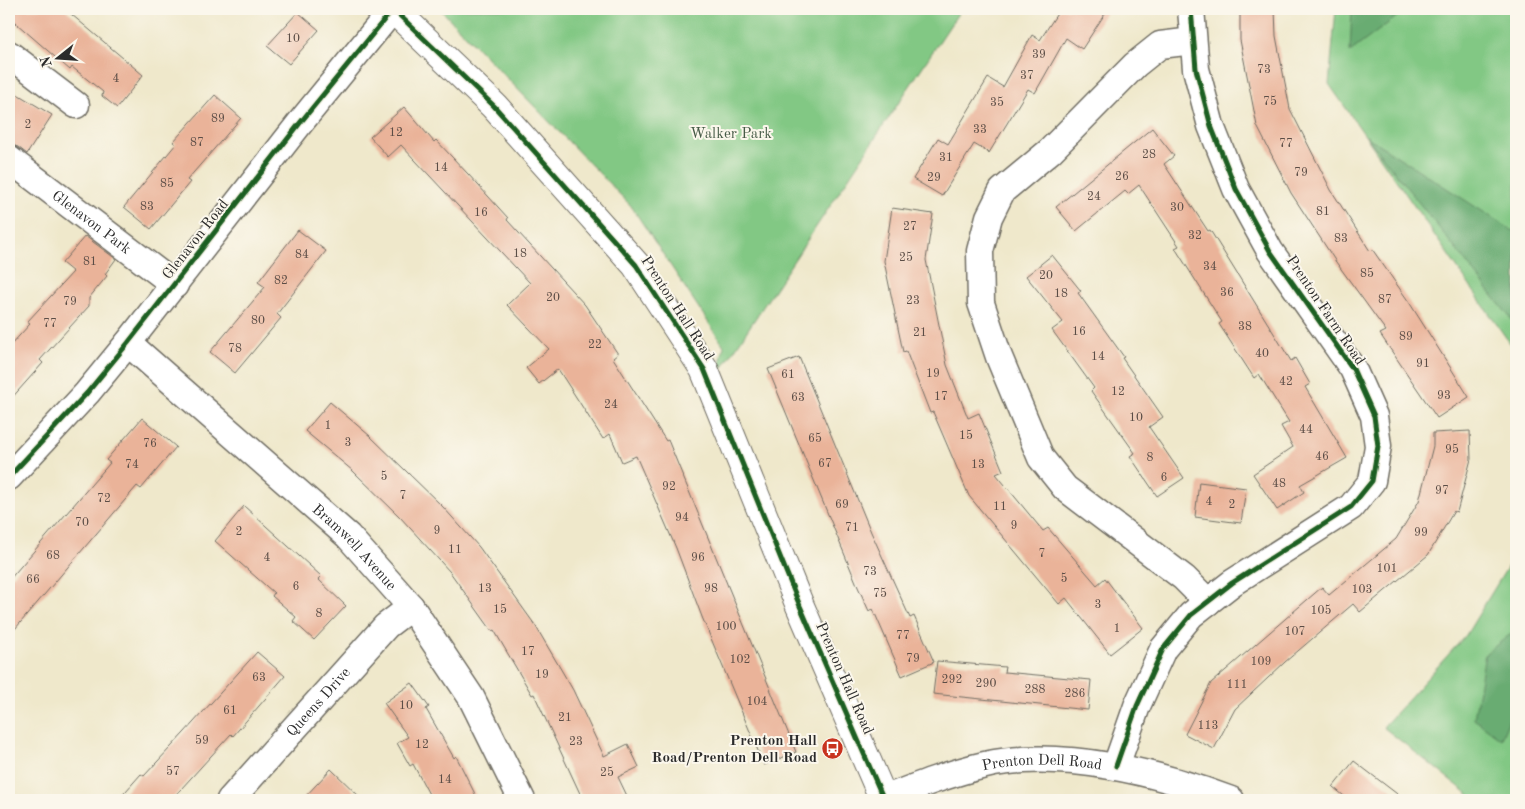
<svg xmlns="http://www.w3.org/2000/svg" width="1525" height="809" font-family="'Old Standard TT',serif">
	<style>
		.green { fill: #82c884; stroke: #567a58 }
		.forest { fill: #69ac72; stroke: #4a6c4e }
		.building { fill: #eab399 }
		.lines { fill: none; stroke-linecap: round; stroke-linejoin: round }
		.street-casing { stroke: #706d63; stroke-width: 29 }
		.secondary-casing { stroke: #706d63; stroke-width: 30 }
		.street { stroke: #fff; stroke-width: 26 }
		.secondary { stroke: #fff; stroke-width: 28 }
		.cycleway-casing { stroke: #fbf7ec; stroke-width: 8 }
		.cycleway { stroke: #1b5e20; stroke-width: 5 }
		.labels { text-anchor: middle; stroke-width: 4; stroke-linejoin: round; paint-order: stroke }
		.number-label { font-size: 12px; fill: #5b4d46 }
		.park-label { font-size: 15px; fill: #455a46; stroke: #fbf7ec }
		.street-label { font-size: 15px; fill: #2b2b2b; stroke: #fbf7ec }
		.poi-label { font-size: 15px; font-weight: bold; fill: #2b2b2b; stroke: #fbf7ec; text-anchor: end }
	</style>
	<rect width="100%" height="100%" fill="#fbf7ec"/>
	<filter id="ink" filterUnits="userSpaceOnUse"><feTurbulence type="fractalNoise" baseFrequency=".02" numOctaves="2"/><feDisplacementMap in="SourceGraphic" scale="10" xChannelSelector="R" yChannelSelector="G"/><feConvolveMatrix kernelMatrix="1 2 1 2 8 2 1 2 1" color-interpolation-filters="sRGB"/></filter>
	<filter id="wash" filterUnits="userSpaceOnUse"><feTurbulence type="fractalNoise" baseFrequency=".0096" numOctaves="4" result="noise"/><feDisplacementMap in="SourceGraphic" scale="20" xChannelSelector="R" yChannelSelector="G"/><feGaussianBlur stdDeviation="1.12" result="paint"/><feColorMatrix in="noise" values="0 0 0 0 0 0 0 0 0 0 0 0 0 0 0 0 0 1.4 0 .05"/><feComposite in="paint" operator="in"/></filter>
	<g filter="url(#wash)">
		<rect width="100%" height="100%" fill="#efe8cb"/>
		<!-- green -->
		<g class="green">
			<polygon points="440,9 961,9 717,376 724,346 631,206"/>
			<polygon points="1336,9 1516,9 1516,352 1329,84"/>
			<polygon points="1516,553 1516,800 1476,800 1383,727 1466,635"/>
		</g>
		<!-- forest -->
		<g class="forest">
			<polygon points="1352,9 1407,9 1350,52"/>
			<polygon points="1366,136 1516,233 1516,325"/>
			<polygon points="1516,630 1516,703 1501,739 1474,719 1485,654"/>
		</g>
		<g id="blocks">
			<!-- building -->
			<g class="building">
				<polygon points="9,9 65,9 143,75 117,108 102,96 103,92 72,67 70,70 9,17"/>
				<polygon points="1060,9 1108,9 1082,49 1066,38 1035,93 1028,89 989,153 974,144 942,196 913,179 938,138 948,144 988,78 1003,87 1032,35 1040,40"/>
				<polygon points="1240,9 1275,9 1276,36 1290,109 1331,190 1370,251 1372,249 1409,302 1469,397 1437,418 1380,334 1386,331 1336,262 1291,193 1257,126 1240,40"/>
				<polygon points="298,12 319,30 289,64 267,46"/>
				<polygon points="9,89 52,115 27,154 18,147 9,144"/>
				<polygon points="215,95 241,118 187,180 190,182 151,229 124,207 176,144 173,142"/>
				<polygon points="404,107 434,142 436,140 468,174 508,218 507,220 585,305 618,354 613,358 666,441 668,440 796,752 764,765 702,617 676,548 636,456 622,462 610,434 603,439 558,369 539,384 526,368 549,349 507,305 530,283 401,145 388,157 370,137"/>
				<polygon points="1152,128 1174,156 1164,164 1208,231 1210,230 1291,361 1295,358 1310,384 1305,387 1347,458 1300,485 1304,492 1277,510 1253,474 1293,447 1281,426 1289,422 1259,374 1254,378 1219,324 1222,322 1175,248 1179,246 1139,185 1128,194 1125,191 1076,231 1056,207"/>
				<polygon points="892,208 933,214 926,260 947,365 968,418 979,413 1003,471 996,474 1043,531 1048,528 1097,585 1105,578 1143,628 1110,654 1066,598 1059,604 969,496 933,412 930,413 906,351 903,352 884,261"/>
				<polygon points="298,230 326,251 277,314 281,318 235,373 210,352 265,287 258,282"/>
				<polygon points="85,236 116,259 105,274 107,276 89,298 89,306 40,360 43,363 9,401 9,347 30,324 27,322 73,272 62,263"/>
				<polygon points="1052,255 1081,291 1078,293 1124,357 1122,358 1163,417 1149,427 1184,478 1157,496 1130,456 1135,453 1091,391 1094,388 1052,330 1063,322 1026,276"/>
				<polygon points="799,357 871,532 910,618 914,616 934,662 902,676 873,609 869,611 858,587 768,369"/>
				<polygon points="330,402 370,436 443,507 479,547 535,625 573,690 604,756 628,744 639,767 618,777 629,800 583,800 534,694 532,695 494,630 492,631 450,572 400,517 353,471 305,431"/>
				<polygon points="142,418 176,447 141,489 137,486 9,636 9,580 110,463 106,460"/>
				<polygon points="1470,431 1471,459 1457,512 1454,511 1428,555 1360,612 1353,604 1285,662 1235,709 1214,749 1185,734 1211,683 1322,587 1329,595 1396,539 1419,501 1433,446 1433,433"/>
				<polygon points="1199,482 1246,488 1241,523 1195,517"/>
				<polygon points="244,506 321,576 318,579 346,606 314,640 293,621 296,617 272,596 274,593 215,541"/>
				<polygon points="257,652 285,676 233,736 231,734 171,800 118,800 141,774 144,776 184,733"/>
				<polygon points="937,661 1005,667 1004,672 1091,680 1088,710 933,694"/>
				<polygon points="412,683 429,707 426,709 454,758 456,756 478,800 432,800 413,764 410,766 397,743 408,737 384,703"/>
				<polygon points="1354,761 1405,800 1349,800 1333,787"/>
				<polygon points="331,769 363,800 302,800"/>
			</g>
		</g>
	</g>
	<g filter="url(#ink)">
		<use href="#blocks" fill-opacity="0" stroke="#706d63" stroke-width="1"/>
		<g class="lines">
			<defs>
				<g id="street">
					<polyline points="1193,41 1160,45 1135,65 1050,151 1002,191 989,217 980,251 981,303 999,357 1041,458 1065,488 1184,578 1208,602"/>
					<polyline points="9,54 76,105"/>
					<path id="s1" d="M 9,159 L 175,285"/>
					<path id="s2" d="M 128,343 L 348,536 L 411,607 L 471,697 L 522,800"/>
					<polyline points="9,477 87,393 128,343 300,123 393,9"/>
					<polyline points="1116,766 1137,706 1163,649 1191,615 1232,583 1351,507 1372,481 1378,446 1374,416 1353,369 1270,251 1236,189 1211,126 1196,69 1191,9"/>
					<path id="s3" d="M 884,799 C 917,786 950,773 985,765 C 1062,748 1159,773 1231,800"/>
					<path id="s4" d="M 230,800 L 386,626 L 411,607"/>
				</g>
				<polyline id="secondary" points="393,9 494,106 636,265 704,369 800,606 884,800"/>
			</defs>
			<!-- street casing -->
			<use href="#street" class="street-casing"/>
			<!-- secondary casing -->
			<use href="#secondary" class="secondary-casing"/>
			<!-- street -->
			<use href="#street" class="street"/>
			<!-- secondary -->
			<use href="#secondary" class="secondary"/>
			<defs>
				<g id="cycleway">
					<polyline points="9,477 87,393 128,343 300,123 393,9 494,106 636,265 704,369 800,606 884,800"/>
					<polyline points="1116,766 1137,706 1163,649 1191,615 1232,583 1351,507 1372,481 1378,446 1374,416 1353,369 1270,251 1236,189 1211,126 1196,69 1191,9"/>
				</g>
			</defs>
			<!-- cycleway casing -->
			<use href="#cycleway" class="cycleway-casing"/>
			<!-- cycleway -->
			<use href="#cycleway" class="cycleway"/>
		</g>
	</g>
	<!-- icons -->
	<defs>
		<symbol id="bus-disc" viewBox="-11 -11 22 22"><circle r="9.5" fill="#c8321e" stroke="#fbf7ec"/><path d="M-5-6H5V4H4V6H2V4H-2V6H-4V4H-5ZM-3.5-4V0h7V-4ZM-3.5 1.2v1.5H-2V1.2ZM2 1.2v1.5H3.5V1.2Z" fill="#fff"/></symbol>
	</defs>
	<g fill-rule="evenodd">
		<use href="#bus-disc" x="820" y="736" width="25" height="25"/>
	</g>
	<g class="labels">
		<!-- number labels -->
		<g class="number-label">
			<text x="293" y="42">10</text>
			<text x="1039" y="58">39</text>
			<text x="1264" y="73">73</text>
			<text x="1027" y="79">37</text>
			<text x="116" y="82">4</text>
			<text x="1270" y="105">75</text>
			<text x="997" y="106">35</text>
			<text x="218" y="122">89</text>
			<text x="28" y="128">2</text>
			<text x="980" y="133">33</text>
			<text x="396" y="136">12</text>
			<text x="197" y="146">87</text>
			<text x="1286" y="147">77</text>
			<text x="1149" y="158">28</text>
			<text x="946" y="161">31</text>
			<text x="441" y="171">14</text>
			<text x="1301" y="176">79</text>
			<text x="1122" y="180">26</text>
			<text x="934" y="181">29</text>
			<text x="167" y="187">85</text>
			<text x="1094" y="200">24</text>
			<text x="147" y="210">83</text>
			<text x="1177" y="211">30</text>
			<text x="1323" y="215">81</text>
			<text x="481" y="216">16</text>
			<text x="910" y="230">27</text>
			<text x="1195" y="239">32</text>
			<text x="1341" y="242">83</text>
			<text x="520" y="257">18</text>
			<text x="302" y="258">84</text>
			<text x="906" y="261">25</text>
			<text x="90" y="265">81</text>
			<text x="1210" y="270">34</text>
			<text x="1367" y="277">85</text>
			<text x="1046" y="279">20</text>
			<text x="281" y="284">82</text>
			<text x="1227" y="296">36</text>
			<text x="1061" y="297">18</text>
			<text x="553" y="301">20</text>
			<text x="1385" y="303">87</text>
			<text x="913" y="304">23</text>
			<text x="70" y="305">79</text>
			<text x="258" y="324">80</text>
			<text x="50" y="327">77</text>
			<text x="1245" y="330">38</text>
			<text x="1079" y="335">16</text>
			<text x="920" y="336">21</text>
			<text x="1406" y="340">89</text>
			<text x="595" y="348">22</text>
			<text x="235" y="352">78</text>
			<text x="1262" y="357">40</text>
			<text x="1098" y="360">14</text>
			<text x="1423" y="367">91</text>
			<text x="933" y="377">19</text>
			<text x="788" y="378">61</text>
			<text x="1286" y="385">42</text>
			<text x="1118" y="395">12</text>
			<text x="1444" y="399">93</text>
			<text x="941" y="400">17</text>
			<text x="798" y="401">63</text>
			<text x="611" y="408">24</text>
			<text x="1136" y="421">10</text>
			<text x="328" y="429">1</text>
			<text x="1306" y="433">44</text>
			<text x="966" y="439">15</text>
			<text x="815" y="442">65</text>
			<text x="348" y="446">3</text>
			<text x="150" y="447">76</text>
			<text x="1452" y="453">95</text>
			<text x="1322" y="460">46</text>
			<text x="1150" y="461">8</text>
			<text x="825" y="467">67</text>
			<text x="132" y="468">74</text>
			<text x="978" y="468">13</text>
			<text x="384" y="480">5</text>
			<text x="1164" y="481">6</text>
			<text x="1279" y="487">48</text>
			<text x="669" y="490">92</text>
			<text x="1442" y="494">97</text>
			<text x="403" y="499">7</text>
			<text x="104" y="502">72</text>
			<text x="1209" y="505">4</text>
			<text x="842" y="508">69</text>
			<text x="1232" y="508">2</text>
			<text x="1000" y="510">11</text>
			<text x="682" y="521">94</text>
			<text x="82" y="526">70</text>
			<text x="1014" y="529">9</text>
			<text x="852" y="531">71</text>
			<text x="437" y="534">9</text>
			<text x="239" y="535">2</text>
			<text x="1421" y="536">99</text>
			<text x="455" y="553">11</text>
			<text x="1042" y="557">7</text>
			<text x="53" y="559">68</text>
			<text x="267" y="561">4</text>
			<text x="698" y="561">96</text>
			<text x="1387" y="572">101</text>
			<text x="870" y="575">73</text>
			<text x="1064" y="582">5</text>
			<text x="33" y="583">66</text>
			<text x="296" y="590">6</text>
			<text x="485" y="592">13</text>
			<text x="711" y="592">98</text>
			<text x="1362" y="593">103</text>
			<text x="880" y="597">75</text>
			<text x="1098" y="608">3</text>
			<text x="500" y="613">15</text>
			<text x="1321" y="614">105</text>
			<text x="319" y="617">8</text>
			<text x="726" y="630">100</text>
			<text x="1117" y="632">1</text>
			<text x="1295" y="635">107</text>
			<text x="903" y="639">77</text>
			<text x="528" y="655">17</text>
			<text x="913" y="662">79</text>
			<text x="740" y="663">102</text>
			<text x="1261" y="665">109</text>
			<text x="542" y="678">19</text>
			<text x="259" y="681">63</text>
			<text x="952" y="683">292</text>
			<text x="986" y="687">290</text>
			<text x="1237" y="688">111</text>
			<text x="1035" y="693">288</text>
			<text x="1075" y="697">286</text>
			<text x="757" y="705">104</text>
			<text x="406" y="709">10</text>
			<text x="230" y="714">61</text>
			<text x="565" y="721">21</text>
			<text x="1208" y="729">113</text>
			<text x="202" y="744">59</text>
			<text x="576" y="745">23</text>
			<text x="422" y="748">12</text>
			<text x="173" y="775">57</text>
			<text x="607" y="776">25</text>
			<text x="445" y="783">14</text>
		</g>
		<!-- park labels -->
		<g class="park-label">
			<text x="731" y="138">Walker Park</text>
		</g>
		<!-- street labels -->
		<g class="street-label">
			<text dy="5" stroke="none"><textPath href="#s1" startOffset="104">Glenavon Park</textPath></text>
			<text transform="translate(195 239) rotate(-52)" y="5">Glenavon Road</text>
			<text transform="translate(678 308) rotate(57)" y="5">Prenton Hall Road</text>
			<text transform="translate(1326 310) rotate(56)" y="5">Prenton Farm Road</text>
			<text dy="5" stroke="none"><textPath href="#s2" startOffset="305">Bramwell Avenue</textPath></text>
			<text transform="translate(845 678) rotate(66)" y="5">Prenton Hall Road</text>
			<text dy="5" stroke="none"><textPath href="#s4" startOffset="132">Queens Drive</textPath></text>
			<text dy="5" stroke="none"><textPath href="#s3" startOffset="164">Prenton Dell Road</textPath></text>
		</g>
		<!-- poi labels -->
		<g class="poi-label">
			<text x="817" y="745">Prenton Hall<tspan x="817" dy="17">Road/Prenton Dell Road</tspan></text>
		</g>
	</g>
	<!-- margin -->
	<rect width="1525" height="809" fill="none" stroke="#fbf7ec" stroke-width="30"/>
	<!-- north arrow -->
	<g transform="translate(58 58) rotate(253)" stroke="#fbf7ec" stroke-width="4" paint-order="stroke">
	<path d="M0-4L9 19L0 12L-9 19Z" fill="#2b2b2b"/>
	<text y="-8" font-size="14" font-weight="bold" text-anchor="middle" fill="#2b2b2b">N</text>
	</g>
</svg>
